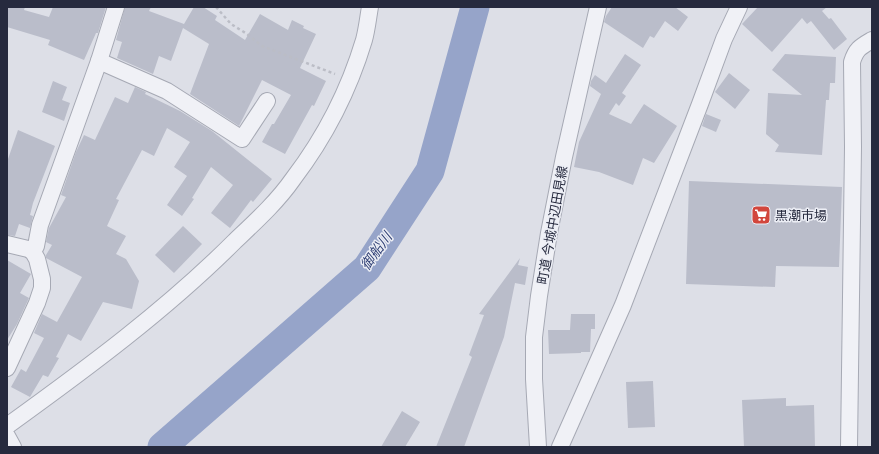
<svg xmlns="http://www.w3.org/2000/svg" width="879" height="454" font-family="Ubuntu,'Noto Sans JP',sans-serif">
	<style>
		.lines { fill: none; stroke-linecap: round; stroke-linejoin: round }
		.river { stroke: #96a4c9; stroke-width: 29 }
		.building { fill: #babdca }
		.minor-casing { stroke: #a6a9b4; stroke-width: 18 }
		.path { stroke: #bbbdc6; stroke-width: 2.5; stroke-dasharray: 3 3; stroke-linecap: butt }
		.minor { stroke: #f0f1f6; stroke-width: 16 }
		.labels { text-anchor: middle; stroke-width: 3; stroke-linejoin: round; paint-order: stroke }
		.poi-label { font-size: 13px; fill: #262a3e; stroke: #eceef5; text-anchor: start }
		.street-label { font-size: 13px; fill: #262a3e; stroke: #eceef5 }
		.water-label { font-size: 14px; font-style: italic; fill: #2f3f74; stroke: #eceef5 }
	</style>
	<rect width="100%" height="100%" fill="#dddfe7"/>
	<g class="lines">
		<!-- river -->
		<polyline class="river" points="162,447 367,268 430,171 475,7"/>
	</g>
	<!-- building -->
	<g class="building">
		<polygon points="7,7 25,7 24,10 49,17 53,7 106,7 98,33 96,33 84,60 48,45 50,40 7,27"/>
		<polygon points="125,7 151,7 149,11 184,24 194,7 203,7 217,16 215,20 245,40 260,14 288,30 292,20 304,26 303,28 316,34 300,68 326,81 314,106 312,105 285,154 262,142 272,124 274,124 291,95 262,80 239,126 190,94 209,44 183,28 171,61 159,56 153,74 117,58 122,42 116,40"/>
		<polygon points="612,7 675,7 688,17 678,31 665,21 654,38 650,36 643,48 604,22 606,16"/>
		<polygon points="758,7 827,7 822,11 829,19 831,18 847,39 834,50 811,21 807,24 802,18 772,52 742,24"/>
		<polygon points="625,54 641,65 622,93 626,96 619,106 616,103 609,114 631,124 644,104 677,126 654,163 643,158 633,185 599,172 574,167 579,142 601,94 590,86 591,81 595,75 606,83"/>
		<polygon points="785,54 836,57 835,83 830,83 829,100 826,100 822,155 775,152 779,145 766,134 768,93 802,95 772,70"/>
		<polygon points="729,73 750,90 735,109 715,92"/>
		<polygon points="53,81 67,87 62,100 70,103 64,121 42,112"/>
		<polygon points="135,87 146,92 145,94 180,111 212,131 272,179 253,202 251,200 230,228 211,213 233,185 211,167 192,198 194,199 182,216 167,205 187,176 174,167 190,142 167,128 154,156 142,150 116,199 119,200 107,226 126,236 116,254 126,259 139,281 132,309 103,302 81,341 68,334 56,357 59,358 48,377 43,375 30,397 11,387 21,369 26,372 44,338 34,333 42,314 57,322 82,277 46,258 46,255 52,245 46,242 49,228 66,197 61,195 76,152 84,135 95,140 115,97 128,103"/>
		<polygon points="706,114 721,120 716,132 702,126"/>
		<polygon points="18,130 55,146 33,203 30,215 33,216 30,228 19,224 15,236 7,235 7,162"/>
		<polygon points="689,181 842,187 839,267 776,266 775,287 686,284"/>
		<polygon points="183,226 202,244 174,273 155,255"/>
		<polygon points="520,258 518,265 528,267 525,285 515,283 504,337 464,447 436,447 472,357 469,355 484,315 479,314"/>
		<polygon points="7,260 31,274 20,293 29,298 28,300 17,324 7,340"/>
		<polygon points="571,314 595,314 595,329 591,329 590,352 581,352 581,353 549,354 548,330 570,330"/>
		<polygon points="653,381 655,427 628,428 626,382"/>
		<polygon points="786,398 786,406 814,405 815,447 744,447 742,400"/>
		<polygon points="402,411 420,422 405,447 381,447"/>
	</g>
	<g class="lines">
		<defs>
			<g id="minor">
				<polyline points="99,61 167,91 242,139 267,101"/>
				<polyline points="7,244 28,249 33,252 37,259 42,279 42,288 37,303 7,368"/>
				<polyline points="33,252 36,246 40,225 99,61 116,7"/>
				<path d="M 7,426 C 86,369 166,310 235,241 C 255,222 277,202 293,179 C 325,137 349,90 364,40 C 367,29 368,18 370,7"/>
				<polyline points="7,436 13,447"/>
				<polyline points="538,447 534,379 534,337 539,296 549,233 564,157 598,7"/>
				<polyline points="560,447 623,305 700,104 724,39 739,7"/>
				<path d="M 849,447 L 853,147 L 852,62 C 856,49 860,47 872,40"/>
			</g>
		</defs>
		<!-- minor casing -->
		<use href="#minor" class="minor-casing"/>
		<!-- path -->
		<polyline class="path" points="216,7 231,24 247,34 262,46 335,74"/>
		<!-- minor -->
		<use href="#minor" class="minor"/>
	</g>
	<!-- icons -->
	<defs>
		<symbol id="supermarket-square" viewBox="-11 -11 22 22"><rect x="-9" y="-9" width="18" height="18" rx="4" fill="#d2463c" stroke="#eceef5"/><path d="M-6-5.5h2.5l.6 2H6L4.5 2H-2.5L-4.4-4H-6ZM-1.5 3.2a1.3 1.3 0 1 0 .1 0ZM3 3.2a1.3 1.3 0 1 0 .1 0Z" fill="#fff"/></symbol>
	</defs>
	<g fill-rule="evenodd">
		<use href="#supermarket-square" x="750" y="204" width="22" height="22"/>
	</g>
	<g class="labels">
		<!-- poi labels -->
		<g class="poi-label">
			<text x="775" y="220">黒潮市場</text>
		</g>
		<!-- street labels -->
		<g class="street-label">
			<text transform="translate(552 225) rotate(-80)" y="5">町道 今城中辺田見線</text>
		</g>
		<!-- water labels -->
		<g class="water-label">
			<text transform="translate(376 251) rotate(-54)" y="5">御船川</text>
		</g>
	</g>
	<!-- border -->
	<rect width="879" height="454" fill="none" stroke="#262a3e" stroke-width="16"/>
</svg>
